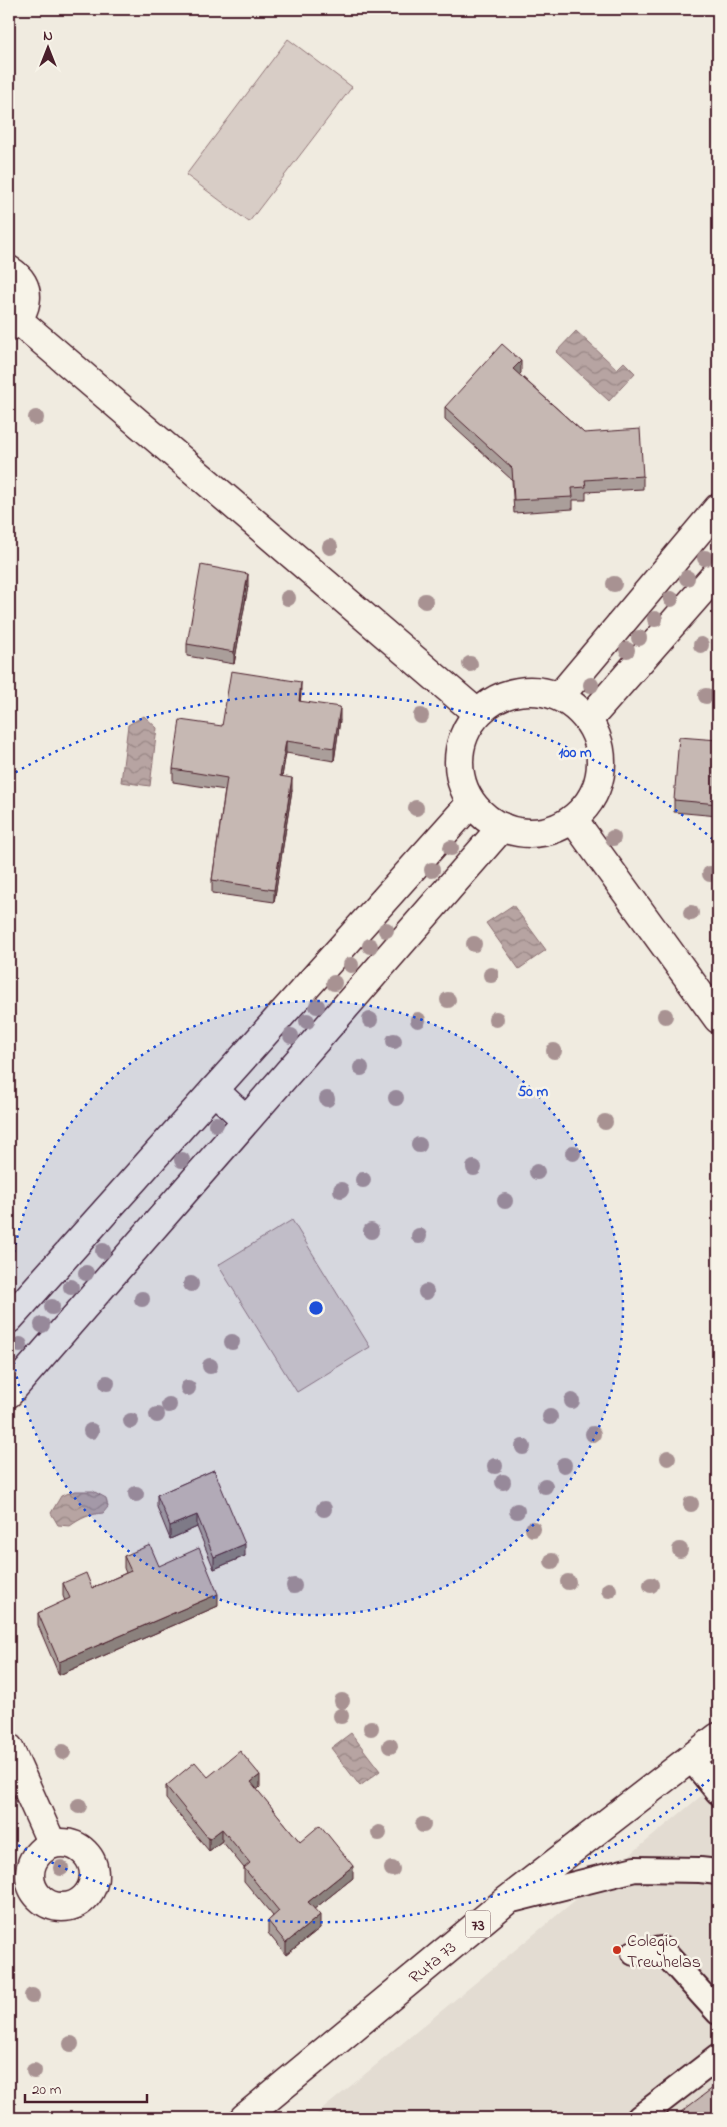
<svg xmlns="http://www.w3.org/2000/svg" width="727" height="2127" font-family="'Indie Flower',sans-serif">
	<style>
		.built { fill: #e3dcd2 }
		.garden { fill: #d8cdc6; stroke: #917678 }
		.water { fill: url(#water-waves); stroke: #8b6f72 }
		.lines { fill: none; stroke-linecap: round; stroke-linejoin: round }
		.lane-casing { stroke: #4a1f2b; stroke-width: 28 }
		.street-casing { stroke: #4a1f2b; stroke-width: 31 }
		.primary-casing { stroke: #4a1f2b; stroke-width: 31 }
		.lane { stroke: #f7f3e8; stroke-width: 24 }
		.street { stroke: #f7f3e8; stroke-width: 28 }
		.primary { stroke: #f7f3e8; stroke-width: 28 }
		.tree { fill: #a89292 }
		.wall { fill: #aa9e9a; stroke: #4a1f2b }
		.shaded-wall { fill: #8b817d; stroke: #4a1f2b }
		.building { fill: #c6b8b3; stroke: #4a1f2b }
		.ring { fill: none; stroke: #1d4ed8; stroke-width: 2.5; stroke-dasharray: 2.5 5 }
		.poi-dot { fill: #c8321e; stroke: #f7f3e8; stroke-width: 2 }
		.labels { text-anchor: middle; stroke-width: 5; stroke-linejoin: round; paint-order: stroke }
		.shield { fill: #f7f3e8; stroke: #7e5f64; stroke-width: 1 }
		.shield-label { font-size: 16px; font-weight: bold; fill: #4a1f2b }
		.poi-label { font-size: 18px; fill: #4a1f2b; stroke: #f7f3e8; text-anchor: start }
		.street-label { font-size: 18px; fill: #4a1f2b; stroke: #f7f3e8 }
		.centre { fill: #1d4ed8; stroke: #f7f3e8; stroke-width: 2.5 }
		.ring-label { font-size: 15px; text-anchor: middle; font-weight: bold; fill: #1d4ed8; stroke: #f7f3e8; stroke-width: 5; stroke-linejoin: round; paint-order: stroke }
	</style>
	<defs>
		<pattern id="water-waves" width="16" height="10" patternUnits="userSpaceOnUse" patternTransform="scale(1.25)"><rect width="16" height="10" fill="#b7a4a2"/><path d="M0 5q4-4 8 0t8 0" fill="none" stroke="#978584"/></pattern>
	</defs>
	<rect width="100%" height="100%" fill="#f0ebe0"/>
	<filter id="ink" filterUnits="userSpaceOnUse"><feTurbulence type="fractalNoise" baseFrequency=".02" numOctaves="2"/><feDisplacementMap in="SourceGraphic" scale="10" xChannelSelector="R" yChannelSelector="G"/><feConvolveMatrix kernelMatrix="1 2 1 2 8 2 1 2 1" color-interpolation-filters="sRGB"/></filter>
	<g filter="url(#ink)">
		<!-- built -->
		<polygon class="built" points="718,1782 718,2118 312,2118"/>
		<!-- garden -->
		<g class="garden">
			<polygon points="288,39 352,87 249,222 186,175"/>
			<polygon points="292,1220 370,1347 297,1392 218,1265"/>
		</g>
		<!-- water -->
		<g class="water">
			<polygon points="576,331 617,369 624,362 635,373 609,401 556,352"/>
			<polygon points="144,716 157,728 150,786 121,782 128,725"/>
			<polygon points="513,905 546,950 519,969 486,923"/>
			<path d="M 75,1491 L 93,1491 L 106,1498 L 108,1507 L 103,1513 C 90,1514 81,1518 70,1526 L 58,1525 L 51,1513 L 61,1496 Z"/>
			<polygon points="351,1733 380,1771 360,1786 331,1748"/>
		</g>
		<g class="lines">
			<defs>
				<g id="lane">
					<polyline points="691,1759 718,1792"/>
					<polyline points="508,1901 635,1869 700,1870 718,1872"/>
					<polyline points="634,1953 661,1949 718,2012"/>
					<polyline points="639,2118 718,2057"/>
				</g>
				<g id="street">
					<path d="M 9,270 C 34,285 29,311 9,327"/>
					<polyline points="18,320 477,713"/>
					<circle cx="530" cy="762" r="71"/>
					<polyline points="560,696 718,508"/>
					<polyline points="588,720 718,572"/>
					<polyline points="573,819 718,1019"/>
					<polyline points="214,1090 246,1120"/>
					<polyline points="9,1319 471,803"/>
					<polyline points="9,1393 502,827"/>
					<polyline points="9,1748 52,1844"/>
					<circle cx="62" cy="1875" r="32"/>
				</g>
				<polyline id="primary" points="244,2118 506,1901 718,1737"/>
			</defs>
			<!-- lane casing -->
			<use href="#lane" class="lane-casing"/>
			<!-- street casing -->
			<use href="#street" class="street-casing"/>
			<!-- primary casing -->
			<use href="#primary" class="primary-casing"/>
			<!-- lane -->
			<use href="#lane" class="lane"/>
			<!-- street -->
			<use href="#street" class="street"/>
			<!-- primary -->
			<use href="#primary" class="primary"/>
		</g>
		<!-- trees -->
		<g class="tree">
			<circle cx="36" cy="418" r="8"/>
			<circle cx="330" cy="547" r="8"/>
			<circle cx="705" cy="558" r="8"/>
			<circle cx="687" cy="578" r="8"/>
			<circle cx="614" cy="584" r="8"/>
			<circle cx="288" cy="598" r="8"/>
			<circle cx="671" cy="599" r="8"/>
			<circle cx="425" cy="601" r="8"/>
			<circle cx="655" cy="619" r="8"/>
			<circle cx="639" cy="638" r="8"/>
			<circle cx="701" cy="645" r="8"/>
			<circle cx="627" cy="650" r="8"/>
			<circle cx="470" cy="664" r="8"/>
			<circle cx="591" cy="685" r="8"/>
			<circle cx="706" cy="696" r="8"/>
			<circle cx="421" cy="716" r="8"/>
			<circle cx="416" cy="808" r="8"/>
			<circle cx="613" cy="838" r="8"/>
			<circle cx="451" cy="848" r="8"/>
			<circle cx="432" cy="870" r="8"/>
			<circle cx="710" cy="874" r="8"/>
			<circle cx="691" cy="913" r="8"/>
			<circle cx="386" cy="930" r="8"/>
			<circle cx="474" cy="944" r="8"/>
			<circle cx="370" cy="946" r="8"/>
			<circle cx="351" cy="965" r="8"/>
			<circle cx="491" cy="975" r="8"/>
			<circle cx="334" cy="983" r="8"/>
			<circle cx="448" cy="1000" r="8"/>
			<circle cx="317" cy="1006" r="8"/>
			<circle cx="665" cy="1016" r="8"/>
			<circle cx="496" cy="1019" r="8"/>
			<circle cx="370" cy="1020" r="8"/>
			<circle cx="418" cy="1020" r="8"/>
			<circle cx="307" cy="1021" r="8"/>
			<circle cx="291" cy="1036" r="8"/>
			<circle cx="394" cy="1041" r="8"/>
			<circle cx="554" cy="1051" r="8"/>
			<circle cx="361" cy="1068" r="8"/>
			<circle cx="396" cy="1098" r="8"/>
			<circle cx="327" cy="1099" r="8"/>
			<circle cx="605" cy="1122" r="8"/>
			<circle cx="216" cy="1124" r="8"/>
			<circle cx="419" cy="1145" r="8"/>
			<circle cx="573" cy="1153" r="8"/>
			<circle cx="182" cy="1160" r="8"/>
			<circle cx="474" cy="1168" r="8"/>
			<circle cx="537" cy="1172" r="8"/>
			<circle cx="363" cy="1180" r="8"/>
			<circle cx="341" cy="1190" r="8"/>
			<circle cx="505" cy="1201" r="8"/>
			<circle cx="371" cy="1231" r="8"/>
			<circle cx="419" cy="1236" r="8"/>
			<circle cx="103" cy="1251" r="8"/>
			<circle cx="86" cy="1273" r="8"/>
			<circle cx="191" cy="1284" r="8"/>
			<circle cx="71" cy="1287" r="8"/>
			<circle cx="426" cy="1292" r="8"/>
			<circle cx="142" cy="1299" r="8"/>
			<circle cx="52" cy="1307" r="8"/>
			<circle cx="42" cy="1325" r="8"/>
			<circle cx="232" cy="1342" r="8"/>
			<circle cx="20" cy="1345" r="8"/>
			<circle cx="210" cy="1366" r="8"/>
			<circle cx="107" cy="1383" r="8"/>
			<circle cx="188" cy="1388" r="8"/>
			<circle cx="572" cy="1401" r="8"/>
			<circle cx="169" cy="1405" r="8"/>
			<circle cx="157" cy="1415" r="8"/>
			<circle cx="550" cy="1417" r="8"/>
			<circle cx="131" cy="1421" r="8"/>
			<circle cx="91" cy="1431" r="8"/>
			<circle cx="593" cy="1434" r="8"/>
			<circle cx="523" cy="1447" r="8"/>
			<circle cx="668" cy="1458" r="8"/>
			<circle cx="564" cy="1465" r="8"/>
			<circle cx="495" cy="1466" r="8"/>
			<circle cx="503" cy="1482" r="8"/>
			<circle cx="545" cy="1486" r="8"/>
			<circle cx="136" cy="1494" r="8"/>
			<circle cx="691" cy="1504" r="8"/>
			<circle cx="324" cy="1509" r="8"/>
			<circle cx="517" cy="1511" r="8"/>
			<circle cx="533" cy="1529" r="8"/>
			<circle cx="680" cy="1550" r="8"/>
			<circle cx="552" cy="1561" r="8"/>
			<circle cx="568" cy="1582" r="8"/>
			<circle cx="651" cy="1585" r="8"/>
			<circle cx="294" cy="1586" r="8"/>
			<circle cx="609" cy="1590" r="8"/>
			<circle cx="342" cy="1701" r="8"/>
			<circle cx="341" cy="1716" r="8"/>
			<circle cx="371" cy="1728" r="8"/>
			<circle cx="390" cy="1746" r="8"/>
			<circle cx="63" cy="1752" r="8"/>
			<circle cx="79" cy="1806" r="8"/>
			<circle cx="423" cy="1825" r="8"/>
			<circle cx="379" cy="1833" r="8"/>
			<circle cx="61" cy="1868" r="8"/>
			<circle cx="392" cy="1869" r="8"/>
			<circle cx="32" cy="1996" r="8"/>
			<circle cx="71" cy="2044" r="8"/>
			<circle cx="34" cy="2071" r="8"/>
		</g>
		<!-- wall -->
		<g class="wall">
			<polygon points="521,373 519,374 584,433 643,476 643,489 586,492 586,500 573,500 573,509 514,513 512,480 445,419 445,407"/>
			<polygon points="248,586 234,664 187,656 187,644"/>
			<polygon points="301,694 300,701 340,720 334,761 286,753 282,776 292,790 274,902 212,893 212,880 225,790 173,782 173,769"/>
			<polygon points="718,740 718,816 674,812 674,800"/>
			<polygon points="214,1470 245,1556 214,1569 197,1527 170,1539 157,1507 157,1495"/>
			<polygon points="124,1556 159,1566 218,1606 59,1675 38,1625 38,1613 65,1601 63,1596 63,1583 92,1588 126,1573 124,1568"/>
			<polygon points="166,1786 260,1787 257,1790 300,1842 353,1878 314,1909 320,1928 286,1955 268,1933 268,1921 273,1916 244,1881 244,1868 222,1841 209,1851 166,1799"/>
			<polygon points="681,2112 718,2118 681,2118"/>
		</g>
		<!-- shaded-wall -->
		<g class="shaded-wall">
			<polygon points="521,361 521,373 513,381 513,369"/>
			<polygon points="248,574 248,586 234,664 234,652"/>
			<polygon points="301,682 301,694 299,713 299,701"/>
			<polygon points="340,707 340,720 334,761 334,748"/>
			<polygon points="286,741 286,753 280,788 280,776"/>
			<polygon points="292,778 292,790 274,902 274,890"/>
			<polygon points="197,1515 197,1527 170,1539 170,1526"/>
			<polygon points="245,1544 245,1556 214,1569 214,1557"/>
			<polygon points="218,1594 218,1606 59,1675 59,1662"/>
			<polygon points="260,1775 260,1787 251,1795 251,1782"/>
			<polygon points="222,1829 222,1841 209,1851 209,1839"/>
			<polygon points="353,1866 353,1878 308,1914 308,1902"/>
			<polygon points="320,1915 320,1928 286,1955 286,1943"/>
		</g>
		<!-- building -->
		<g class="building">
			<polygon points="502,344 521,361 513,369 584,433 640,429 643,476 585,480 586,487 572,488 573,497 514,500 512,468 445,407"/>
			<polygon points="201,565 248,574 234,652 187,644"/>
			<polygon points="231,671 301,682 299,701 340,707 334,748 286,741 280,776 292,778 274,890 212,880 227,778 173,769 180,720 222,726"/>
			<polygon points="679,737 718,740 718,804 674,800"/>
			<polygon points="214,1470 245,1544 214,1557 197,1515 170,1526 157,1495"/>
			<polygon points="150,1545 159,1566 199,1548 218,1594 59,1662 38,1613 70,1598 63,1583 86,1573 92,1588 131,1571 124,1556"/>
			<polygon points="240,1751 260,1775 251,1782 300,1842 320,1825 353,1866 308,1902 320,1915 286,1943 268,1921 279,1911 244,1868 250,1863 222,1829 209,1839 166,1786 195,1762 208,1777"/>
			<polygon points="718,2084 718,2118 686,2118 681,2112"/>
		</g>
	</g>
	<!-- distance rings -->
	<circle cx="316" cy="1308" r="307" fill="#1d4ed8" fill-opacity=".12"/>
	<g class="ring">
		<circle cx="316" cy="1308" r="307"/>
		<path d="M715 1775A614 614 0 0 1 9 1840M9 776A614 614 0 0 1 715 841"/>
	</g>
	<!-- markers -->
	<circle class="poi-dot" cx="617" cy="1950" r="5"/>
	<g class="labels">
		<!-- shield labels -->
		<rect class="shield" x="465.5" y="1910.5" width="25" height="27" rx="4"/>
		<g class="shield-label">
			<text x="478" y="1930">73</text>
		</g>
		<!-- poi labels -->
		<g class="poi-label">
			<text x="627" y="1946">Colegio<tspan x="627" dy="21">Trewhelas</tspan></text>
		</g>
		<!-- street labels -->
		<g class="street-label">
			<text transform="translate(432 1962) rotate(-40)" y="6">Ruta 73</text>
		</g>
	</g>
	<circle cx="316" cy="1308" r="8" class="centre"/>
	<g class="ring-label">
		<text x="575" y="757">100 m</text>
		<text x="533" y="1096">50 m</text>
	</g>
	<!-- margin -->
	<rect width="727" height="2127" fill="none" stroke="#f7f3e8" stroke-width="30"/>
	<rect x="15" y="15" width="697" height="2097" fill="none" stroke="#4a1f2b" stroke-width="2" filter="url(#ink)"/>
	<!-- north arrow -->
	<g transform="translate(48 48)" stroke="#f7f3e8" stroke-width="4" paint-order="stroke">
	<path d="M0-4L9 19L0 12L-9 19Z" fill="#4a1f2b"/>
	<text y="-8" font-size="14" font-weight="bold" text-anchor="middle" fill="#4a1f2b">N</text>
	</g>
	<!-- scale -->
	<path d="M25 2094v8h122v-8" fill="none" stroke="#4a1f2b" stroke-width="2.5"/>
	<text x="32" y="2094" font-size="15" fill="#4a1f2b" stroke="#f7f3e8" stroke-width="4" paint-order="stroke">20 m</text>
</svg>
